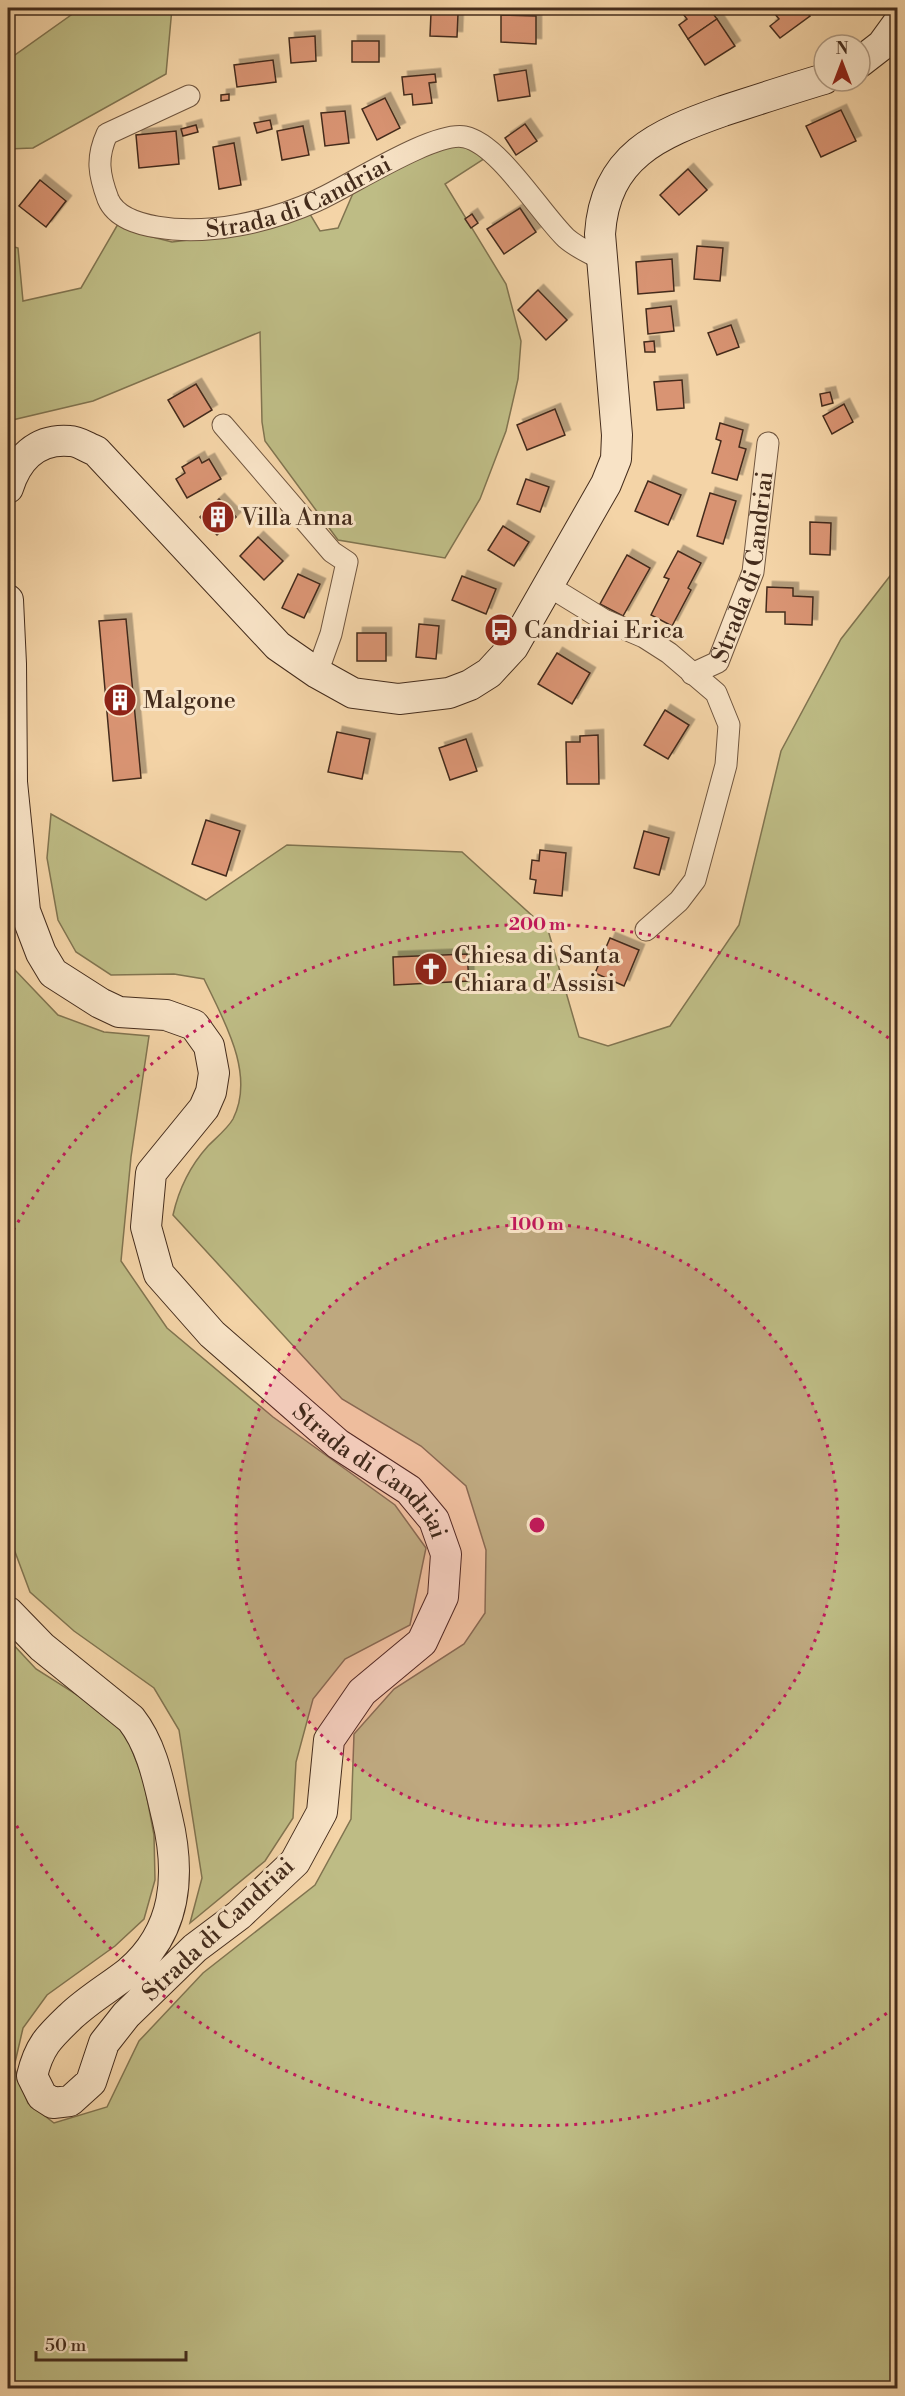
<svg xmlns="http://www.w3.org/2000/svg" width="905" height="2396" font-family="'Libre Bodoni',serif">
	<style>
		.green { fill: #bebc85; stroke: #817450; stroke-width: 1.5 }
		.building { fill: #d99473; stroke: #442c1c; stroke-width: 1.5; filter: url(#shadow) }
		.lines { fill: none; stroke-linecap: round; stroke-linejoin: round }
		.street-casing { stroke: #70563f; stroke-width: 23 }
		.secondary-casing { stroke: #442c1c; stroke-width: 32 }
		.street { stroke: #f8e3c6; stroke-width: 21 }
		.secondary { stroke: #f8e3c6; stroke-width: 30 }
		.ring { fill: none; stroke: #c2185b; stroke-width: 3; stroke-dasharray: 3 6 }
		.labels { text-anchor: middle; stroke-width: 6; stroke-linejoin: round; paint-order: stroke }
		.street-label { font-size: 24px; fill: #442c1c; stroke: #f8e3c6 }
		.poi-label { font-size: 24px; fill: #442c1c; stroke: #f8e3c6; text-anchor: start }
		.centre { fill: #c2185b; stroke: #f8e3c6; stroke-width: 3 }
		.ring-label { font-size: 18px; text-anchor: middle; font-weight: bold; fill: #c2185b; stroke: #f8e3c6; stroke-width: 6; stroke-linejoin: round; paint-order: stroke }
	</style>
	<defs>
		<filter id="shadow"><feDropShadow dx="5.5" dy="-5.5" stdDeviation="0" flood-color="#0004"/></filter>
	</defs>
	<rect width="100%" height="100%" fill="#f4d4a7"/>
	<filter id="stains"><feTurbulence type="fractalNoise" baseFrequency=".00333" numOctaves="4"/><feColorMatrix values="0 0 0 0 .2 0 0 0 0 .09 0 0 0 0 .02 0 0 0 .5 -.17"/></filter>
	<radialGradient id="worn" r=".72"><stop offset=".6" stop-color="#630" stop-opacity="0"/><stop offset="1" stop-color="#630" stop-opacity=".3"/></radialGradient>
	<!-- green -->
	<g class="green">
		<polygon points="81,8 172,8 166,74 33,148 8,149 8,60"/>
		<polygon points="455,143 487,157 445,184 506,284 521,341 518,379 506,431 480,499 445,558 338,540 265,441 262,422 260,332 93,401 8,421 8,245 18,248 23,301 81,288 118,224 137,233 172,242 230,235 310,214 320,231 338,228 354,191 426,152"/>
		<path d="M 897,567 L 897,2388 L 8,2388 L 8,1639 L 36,1669 L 90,1703 L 126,1734 L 144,1782 L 154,1835 L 155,1880 L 144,1919 L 115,1946 L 47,1995 L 23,2028 L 14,2067 L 28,2103 L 54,2123 L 107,2107 L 139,2041 L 203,1973 L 315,1885 L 351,1819 L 354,1734 L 394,1689 L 464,1644 L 485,1613 L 486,1550 L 466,1486 L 421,1446 L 342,1399 L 173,1215 C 179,1188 190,1166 208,1146 C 216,1138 228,1128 233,1119 C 256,1074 223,1019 204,979 L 174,974 L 111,975 L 76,952 L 58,920 L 47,858 L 51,814 L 206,900 L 287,845 L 462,852 L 548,930 L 579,1037 L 608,1046 L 670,1026 L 739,925 L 781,751 L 841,639 Z"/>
		<polygon points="8,933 14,969 58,1015 104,1032 149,1036 131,1157 121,1261 167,1328 273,1417 395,1505 426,1548 410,1625 345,1659 313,1699 296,1762 293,1818 265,1861 190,1923 202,1878 179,1730 154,1688 74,1631 30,1592 8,1533"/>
	</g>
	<!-- building -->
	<g class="building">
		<polygon points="684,8 709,8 717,19 688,39 679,25 687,19 680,10"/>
		<polygon points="770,8 804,8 810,16 780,38 770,26 779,19"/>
		<polygon points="431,13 458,14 457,37 430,36"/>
		<polygon points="501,15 536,16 536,44 501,42"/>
		<polygon points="717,19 735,46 705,65 688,39"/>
		<polygon points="315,36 316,61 291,63 289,38"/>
		<rect x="352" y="41" width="27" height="21"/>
		<polygon points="273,60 276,82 237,87 234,65"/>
		<polygon points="526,70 530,96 498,101 494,75"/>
		<polygon points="435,74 436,82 429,83 432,103 413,105 412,94 404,95 402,77"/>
		<polygon points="229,94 229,100 221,101 221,95"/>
		<polygon points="385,98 400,128 377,140 362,109"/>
		<polygon points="841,110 856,141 821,157 806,126"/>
		<polygon points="345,111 349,143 325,146 321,113"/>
		<polygon points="270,120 272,129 257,133 254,123"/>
		<polygon points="525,124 537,141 516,155 505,138"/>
		<polygon points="196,125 198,132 183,136 181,129"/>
		<polygon points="303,126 309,155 282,160 277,131"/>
		<polygon points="176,131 179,164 139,168 136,135"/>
		<polygon points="234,143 241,185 219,189 213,147"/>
		<polygon points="688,169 707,190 679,215 660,195"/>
		<polygon points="40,180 66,201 46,227 19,206"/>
		<polygon points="520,208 536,232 504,254 487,229"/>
		<polygon points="472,214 478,223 471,228 465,219"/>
		<polygon points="697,246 723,248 720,281 694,279"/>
		<polygon points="672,259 674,291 638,294 636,262"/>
		<polygon points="538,290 567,320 546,340 518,310"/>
		<polygon points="671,306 674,331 648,334 646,309"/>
		<polygon points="731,325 739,347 717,355 708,333"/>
		<polygon points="654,341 655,352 645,352 644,342"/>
		<polygon points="682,380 684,408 657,410 654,382"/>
		<polygon points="196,384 212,410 184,427 168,400"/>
		<polygon points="830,392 833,403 822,406 820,394"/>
		<polygon points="844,404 853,422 832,434 823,416"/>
		<polygon points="555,409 565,435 527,450 517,425"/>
		<polygon points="720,423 743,430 739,447 746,449 737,480 712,473 721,441 716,439"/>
		<polygon points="199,457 202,463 209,459 221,479 187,498 176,479 185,473 182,467"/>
		<polygon points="526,479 549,487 540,512 517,504"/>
		<polygon points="648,481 681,495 668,525 635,511"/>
		<polygon points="710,493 736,501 723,544 697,536"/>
		<polygon points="219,499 236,517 217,535 200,517"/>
		<polygon points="810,522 831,523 830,555 810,554"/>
		<polygon points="503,526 529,542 514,566 488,550"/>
		<polygon points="258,537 283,561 264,580 240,556"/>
		<polygon points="678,551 701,563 688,588 691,590 672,626 651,615 669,579 664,577"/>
		<polygon points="627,555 650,568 623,616 600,604"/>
		<polygon points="298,574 320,584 304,618 282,608"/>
		<polygon points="462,576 496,589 486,614 452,600"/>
		<polygon points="767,587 793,588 793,596 813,597 812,625 785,624 785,612 766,612"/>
		<polygon points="126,619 141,778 113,781 99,621"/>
		<polygon points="419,624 439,626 436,659 416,657"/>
		<rect x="357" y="633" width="29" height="28"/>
		<polygon points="557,653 590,673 572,704 538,684"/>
		<polygon points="665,710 689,725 668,759 644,745"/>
		<polygon points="337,732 370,739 362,779 328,772"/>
		<polygon points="598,735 599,784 567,784 566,742 580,742 580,736"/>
		<polygon points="466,739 477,771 450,780 439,748"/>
		<polygon points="206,820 240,831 226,876 192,864"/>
		<polygon points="644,831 669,838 659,875 634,868"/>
		<polygon points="540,850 566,853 562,896 534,893 536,880 530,879 532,860 539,861"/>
		<polygon points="610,938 639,950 624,986 595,973"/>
		<polygon points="467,954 469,981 394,985 393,957"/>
	</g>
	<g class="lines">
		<defs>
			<g id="street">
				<path id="s1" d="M 189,96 L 107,134 C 96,158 99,175 108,199 C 116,218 139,224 157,227 C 208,236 269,222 316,201 C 348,187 435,130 465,137 C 499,144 540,213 566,238 C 576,247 590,253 601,259"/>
				<polyline points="223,425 332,552 347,562 331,634 317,673"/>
				<polyline points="547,589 560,593 604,620 644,637 669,653 716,693 729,725 726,765 695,880 679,901 646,930"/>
				<path id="s2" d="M 692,674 L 718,662 L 753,572 L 768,443"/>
			</g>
			<g id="secondary">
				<polyline points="860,62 882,45 898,23"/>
				<path d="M 8,488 C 17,459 37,438 70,441 C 78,441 88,448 96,451 L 278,646 L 317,673 L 353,693 L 399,699 L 449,693 L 470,685 L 489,673 L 513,647 L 606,484 L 616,459 L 617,435 L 600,234 C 605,156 658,134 723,111 C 757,100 790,89 824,79"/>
				<path id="s3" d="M 8,600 L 11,664 L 12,782 L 25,911 L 41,953 L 53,973 L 100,1003 L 119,1012 L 166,1015 L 194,1025 L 209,1046 L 214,1073 L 211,1092 L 204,1108 L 151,1173 L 146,1227 L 159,1274 L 212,1334 L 338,1444 L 409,1490 L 434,1520 L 446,1554 L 443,1597 L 422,1642 L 362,1692 L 329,1740 L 322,1812 L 295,1862 L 239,1915 L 195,1948 L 126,2015 L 104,2043 L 91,2082 L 70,2101 L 53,2103 L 42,2096 L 32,2076 C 39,2046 49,2037 71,2016 C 89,1999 110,1987 129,1972 C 177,1931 181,1875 167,1817 C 159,1784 153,1747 131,1719 L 42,1647 L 8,1612"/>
			</g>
		</defs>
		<!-- street casing -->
		<use href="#street" class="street-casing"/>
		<!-- secondary casing -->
		<use href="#secondary" class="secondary-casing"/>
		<!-- street -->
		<use href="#street" class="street"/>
		<!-- secondary -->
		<use href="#secondary" class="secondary"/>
	</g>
	<!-- distance rings -->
	<circle cx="537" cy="1525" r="301" fill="#c2185b" fill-opacity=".12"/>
	<g class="ring">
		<circle cx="537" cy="1525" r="301"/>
		<path d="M894 2008A601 601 0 0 1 9 1812M9 1238A601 601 0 0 1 894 1042"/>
	</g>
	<!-- icons -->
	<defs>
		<symbol id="building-disc" viewBox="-11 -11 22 22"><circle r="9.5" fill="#8f2418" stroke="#f8e3c6"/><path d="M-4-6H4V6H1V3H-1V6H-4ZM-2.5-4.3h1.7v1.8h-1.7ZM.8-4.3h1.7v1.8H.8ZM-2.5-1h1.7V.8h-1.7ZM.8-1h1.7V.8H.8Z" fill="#fff"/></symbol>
		<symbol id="bus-disc" viewBox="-11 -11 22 22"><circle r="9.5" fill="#8f2418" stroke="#f8e3c6"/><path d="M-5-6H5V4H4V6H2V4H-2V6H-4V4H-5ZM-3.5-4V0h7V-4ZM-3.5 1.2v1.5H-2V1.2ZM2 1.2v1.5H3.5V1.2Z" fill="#fff"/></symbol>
		<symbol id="church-disc" viewBox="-11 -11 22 22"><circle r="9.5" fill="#8f2418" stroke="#f8e3c6"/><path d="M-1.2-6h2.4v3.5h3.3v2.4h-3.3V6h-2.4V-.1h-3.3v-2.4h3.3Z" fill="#fff"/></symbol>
	</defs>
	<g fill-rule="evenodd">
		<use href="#building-disc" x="199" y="498" width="38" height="38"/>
		<use href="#bus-disc" x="482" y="611" width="38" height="38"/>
		<use href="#building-disc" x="101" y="681" width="38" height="38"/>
		<use href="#church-disc" x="412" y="950" width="38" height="38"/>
	</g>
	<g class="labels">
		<!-- street labels -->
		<g class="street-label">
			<text dy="8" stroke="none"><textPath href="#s1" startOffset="364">Strada di Candriai</textPath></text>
			<text dy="8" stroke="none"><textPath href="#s2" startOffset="128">Strada di Candriai</textPath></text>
			<text dy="8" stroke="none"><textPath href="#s3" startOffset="1101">Strada di Candriai</textPath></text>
			<text transform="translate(218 1929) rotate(-43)" y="8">Strada di Candriai</text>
		</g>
		<!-- poi labels -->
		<g class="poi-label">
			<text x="241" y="525">Villa Anna</text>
			<text x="524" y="638">Candriai Erica</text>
			<text x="143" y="708">Malgone</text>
			<text x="454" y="963">Chiesa di Santa<tspan x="454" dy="28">Chiara d'Assisi</tspan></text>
		</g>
	</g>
	<circle cx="537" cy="1525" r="9" class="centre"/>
	<g class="ring-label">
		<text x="537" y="930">200 m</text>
		<text x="537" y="1230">100 m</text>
	</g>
	<!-- margin -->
	<rect width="905" height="2396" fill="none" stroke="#f4d4a7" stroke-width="30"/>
	<rect x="9" y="9" width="887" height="2378" fill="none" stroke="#442c1c" stroke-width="3"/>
	<rect x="15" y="15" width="875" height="2366" fill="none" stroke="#442c1c" stroke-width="1.5"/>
	<!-- north arrow -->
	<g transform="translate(842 63)"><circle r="28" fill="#f8e3c6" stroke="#b09a82" stroke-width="1.5"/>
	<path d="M0-4.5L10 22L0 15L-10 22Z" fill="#8f2418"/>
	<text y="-9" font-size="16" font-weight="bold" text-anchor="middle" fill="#442c1c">N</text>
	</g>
	<!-- scale -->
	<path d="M36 2351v9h150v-9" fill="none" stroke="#442c1c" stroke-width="3"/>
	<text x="45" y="2351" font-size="18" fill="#442c1c" stroke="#f8e3c6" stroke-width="4.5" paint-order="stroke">50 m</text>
	<rect width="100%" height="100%" filter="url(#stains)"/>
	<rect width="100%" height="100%" fill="url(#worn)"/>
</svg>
